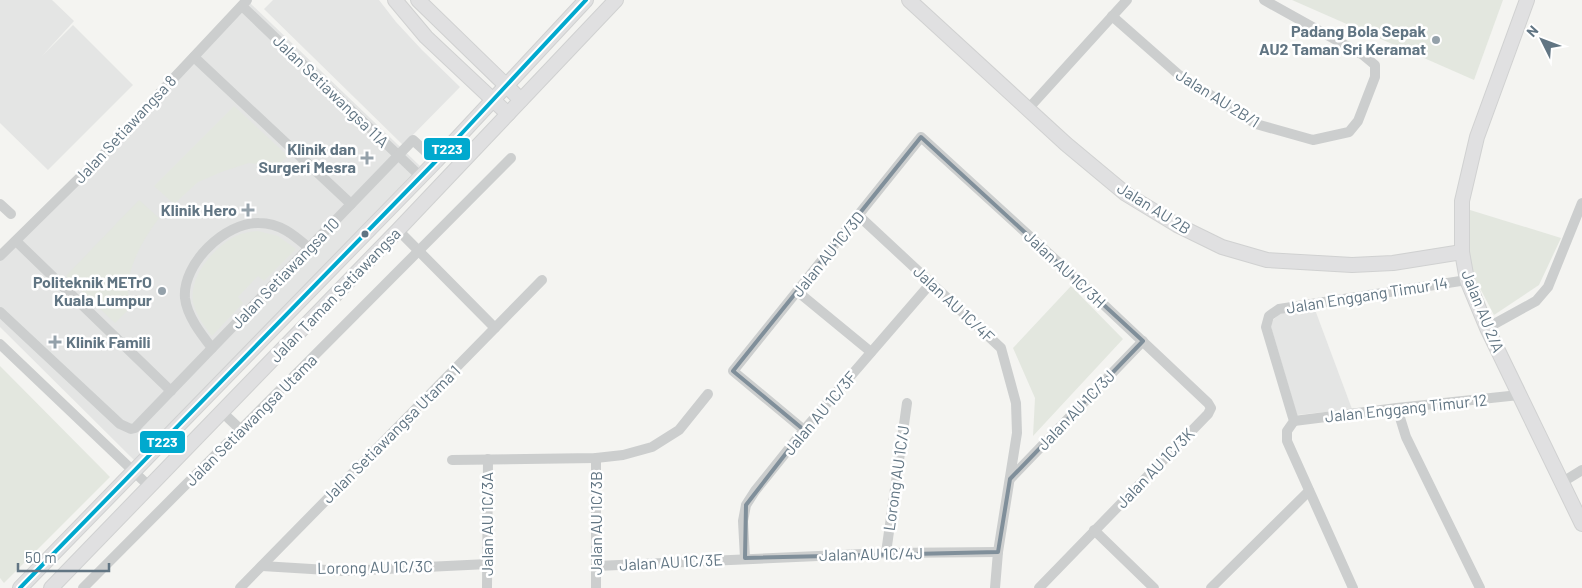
<svg xmlns="http://www.w3.org/2000/svg" width="1582" height="588" font-family="Barlow,sans-serif">
	<style>
		.built { fill: #e4e5e4 }
		.green { fill: #e3e7df }
		.lines { fill: none; stroke-linecap: round; stroke-linejoin: round }
		.secondary-casing { stroke: #d0d1d1; stroke-width: 16 }
		.street { stroke: #cccece; stroke-width: 10 }
		.secondary { stroke: #e0e0e1; stroke-width: 14 }
		.bus-1-casing { stroke: #fff; stroke-width: 8 }
		.bus-1 { stroke: #00a9ce; stroke-width: 4 }
		.marked { fill: none; stroke: #808f9a; stroke-width: 4; stroke-linejoin: round }
		.poi-dot { fill: #94a1aa; stroke: #fff; stroke-width: 2 }
		.bus-dot { fill: #617583; stroke: #fff; stroke-width: 2 }
		.labels { text-anchor: middle; stroke-width: 5; stroke-linejoin: round; paint-order: stroke }
		.poi-label { font-size: 16px; font-weight: bold; fill: #617583; stroke: #fff; text-anchor: end }
		.street-label { font-size: 16px; fill: #617583; stroke: #fff }
		.line-badge { stroke: #fff; stroke-width: 2 }
		.badge-label { font-size: 14px; text-anchor: middle; font-weight: bold; fill: #fff }
	</style>
	<rect width="100%" height="100%" fill="#f4f4f1"/>
	<!-- built -->
	<g class="built">
		<polygon points="0,0 52,0 74,21 42,56 73,25 133,85 48,170 0,123"/>
		<polygon points="273,0 379,0 396,22 422,50 460,87 403,145 264,9"/>
		<polygon points="250,3 420,166 135,461 0,327 0,259"/>
		<polygon points="1314,307 1352,409 1297,415 1271,327 1273,320 1279,314"/>
	</g>
	<!-- green -->
	<g class="green">
		<polygon points="1292,0 1503,0 1474,80"/>
		<polygon points="234,106 288,156 278,166 249,163 224,171 198,182 174,204 154,186"/>
		<path d="M 139,200 L 159,218 C 144,238 131,260 128,285 C 128,293 129,301 129,309 L 115,323 L 66,276 Z"/>
		<polygon points="1470,210 1561,238 1539,285 1494,315 1469,267"/>
		<path d="M 258,231 L 278,236 L 296,249 L 264,281 L 258,276 L 238,297 L 243,303 L 212,336 C 204,326 196,315 193,302 C 189,277 212,250 232,238 C 240,233 249,232 258,231 Z"/>
		<polygon points="1071,286 1123,339 1033,436 1035,398 1013,348"/>
		<polygon points="0,366 110,477 4,583 0,578"/>
	</g>
	<g class="lines">
		<defs>
			<g id="secondary">
				<polyline points="395,0 426,37 508,114"/>
				<polyline points="418,0 521,100"/>
				<polyline points="909,0 1066,144 1126,194 1177,225 1222,247 1267,260 1352,265 1393,263 1462,252"/>
				<polyline points="1527,0 1477,137 1462,201 1462,252 1467,280 1487,328 1582,524"/>
				<polyline points="20,588 436,161 586,0"/>
				<polyline points="51,588 398,230 616,0"/>
			</g>
		</defs>
		<!-- secondary casing -->
		<use href="#secondary" class="secondary-casing"/>
		<!-- street -->
		<g class="street">
			<polyline points="242,6 421,177"/>
			<polyline points="1112,16 1179,75 1256,124 1313,140 1349,132 1358,121 1375,77 1375,65 1363,55 1264,0"/>
			<polyline points="194,57 351,204"/>
			<polyline points="1028,109 1127,0"/>
			<polyline points="0,204 11,214"/>
			<polyline points="859,216 1001,348 1016,403 1017,433 998,552 995,588"/>
			<polyline points="398,230 495,328"/>
			<polyline points="16,241 171,391"/>
			<polyline points="0,256 125,133 158,95 247,0"/>
			<polyline points="798,292 871,352"/>
			<polyline points="0,312 120,424 131,429 135,428 413,140 436,161"/>
			<polyline points="1487,328 1536,301 1548,287 1582,203"/>
			<polyline points="0,344 150,487"/>
			<path d="M 212,348 C 201,334 187,316 185,298 C 182,264 225,222 259,223 C 280,223 294,235 309,248"/>
			<polyline points="1397,408 1406,437 1480,588"/>
			<polyline points="222,412 241,430"/>
			<polyline points="1294,421 1397,408 1519,395"/>
			<polyline points="804,430 733,371 921,137 1069,272 1208,403 1211,408 1208,414 1039,588"/>
			<polyline points="596,458 596,588"/>
			<polyline points="452,460 596,458 623,455 652,447 679,430 708,394"/>
			<polyline points="1010,479 1143,341"/>
			<polyline points="1561,483 1582,470"/>
			<polyline points="1094,530 1154,588"/>
			<polyline points="886,553 907,403"/>
			<polyline points="745,558 743,521 746,505 755,491 804,430 931,283"/>
			<polyline points="262,566 344,571 488,564"/>
			<polyline points="597,566 886,553 998,552"/>
			<polyline points="83,588 511,158"/>
			<polyline points="240,588 542,280"/>
			<polyline points="487,588 488,459"/>
			<polyline points="1211,588 1309,491"/>
			<polyline points="1353,588 1287,441 1287,431 1294,421 1266,327 1269,316 1279,309 1467,280"/>
		</g>
		<!-- secondary -->
		<use href="#secondary" class="secondary"/>
		<defs>
			<polyline id="bus-1" points="20,588 436,161 586,0"/>
		</defs>
		<!-- bus-1 casing -->
		<use href="#bus-1" class="bus-1-casing"/>
		<!-- bus-1 -->
		<use href="#bus-1" class="bus-1"/>
	</g>
	<!-- marked area -->
	<path class="marked" d="M 921,137 L 1143,341 L 1010,479 L 998,552 L 745,558 L 746,505 L 804,430 L 733,371 Z"/>
	<!-- markers -->
	<g class="poi-dot">
		<circle cx="1436" cy="40" r="5"/>
		<path d="M364.5 150.5h5v5h5v5h-5v5h-5v-5h-5v-5h5z"/>
		<path d="M245.5 202.5h5v5h5v5h-5v5h-5v-5h-5v-5h5z"/>
		<circle cx="162" cy="291" r="5"/>
		<path d="M52.5 334.5h5v5h5v5h-5v5h-5v-5h-5v-5h5z"/>
	</g>
	<circle class="bus-dot" cx="365" cy="234" r="4.5"/>
	<g class="labels">
		<!-- poi labels -->
		<g class="poi-label">
			<text x="1426" y="37">Padang Bola Sepak<tspan x="1426" dy="18">AU2 Taman Sri Keramat</tspan></text>
			<text x="356" y="155">Klinik dan<tspan x="356" dy="18">Surgeri Mesra</tspan></text>
			<text x="237" y="216">Klinik Hero</text>
			<text x="152" y="288">Politeknik METrO<tspan x="152" dy="18">Kuala Lumpur</tspan></text>
			<text x="66" y="348" text-anchor="start">Klinik Famili</text>
		</g>
		<!-- street labels -->
		<g class="street-label">
			<text transform="translate(331 91) rotate(44)" y="6">Jalan Setiawangsa 11A</text>
			<text transform="translate(1218 98) rotate(32)" y="6">Jalan AU 2B/1</text>
			<text transform="translate(125 129) rotate(-47)" y="6">Jalan Setiawangsa 8</text>
			<text transform="translate(1154 208) rotate(32)" y="6">Jalan AU 2B</text>
			<text transform="translate(828 254) rotate(-51)" y="6">Jalan AU 1C/3D</text>
			<text transform="translate(1065 269) rotate(43)" y="6">Jalan AU 1C/3H</text>
			<text transform="translate(285 273) rotate(-46)" y="6">Jalan Setiawangsa 10</text>
			<text transform="translate(335 295) rotate(-46)" y="6">Jalan Taman Setiawangsa</text>
			<text transform="translate(1367 295) rotate(-9)" y="6">Jalan Enggang Timur 14</text>
			<text transform="translate(954 304) rotate(43)" y="6">Jalan AU 1C/4F</text>
			<text transform="translate(1483 311) rotate(68)" y="6">Jalan AU 2/A</text>
			<text transform="translate(1406 408) rotate(-6)" y="6">Jalan Enggang Timur 12</text>
			<text transform="translate(1076 410) rotate(-46)" y="6">Jalan AU 1C/3J</text>
			<text transform="translate(820 413) rotate(-50)" y="6">Jalan AU 1C/3F</text>
			<text transform="translate(251 420) rotate(-45)" y="6">Jalan Setiawangsa Utama</text>
			<text transform="translate(391 434) rotate(-45)" y="6">Jalan Setiawangsa Utama 1</text>
			<text transform="translate(1155 468) rotate(-46)" y="6">Jalan AU 1C/3K</text>
			<text transform="translate(896 478) rotate(-82)" y="6">Lorong AU 1C/J</text>
			<text transform="translate(596 523) rotate(-90)" y="6">Jalan AU 1C/3B</text>
			<text transform="translate(487 524) rotate(-90)" y="6">Jalan AU 1C/3A</text>
			<text transform="translate(871 554) rotate(-1)" y="6">Jalan AU 1C/4J</text>
			<text transform="translate(671 562) rotate(-3)" y="6">Jalan AU 1C/3E</text>
			<text transform="translate(375 567) rotate(-1)" y="6">Lorong AU 1C/3C</text>
		</g>
	</g>
	<g class="line-badge">
		<rect x="423" y="137" width="48" height="24" rx="5" fill="#00a9ce"/>
		<rect x="139" y="430" width="47" height="24" rx="5" fill="#00a9ce"/>
	</g>
	<g class="badge-label">
		<text x="447" y="154">T223</text>
		<text x="162" y="447">T223</text>
	</g>
	<!-- north arrow -->
	<g transform="translate(1542 40) rotate(312)" stroke="#ffffff" stroke-width="4" paint-order="stroke">
	<path d="M0-4L9 19L0 12L-9 19Z" fill="#617583"/>
	<text y="-8" font-size="14" font-weight="bold" text-anchor="middle" fill="#617583">N</text>
	</g>
	<!-- scale -->
	<path d="M18 563v8h91v-8" fill="none" stroke="#617583" stroke-width="2.5"/>
	<text x="25" y="563" font-size="15" fill="#617583" stroke="#ffffff" stroke-width="4" paint-order="stroke">50 m</text>
</svg>
